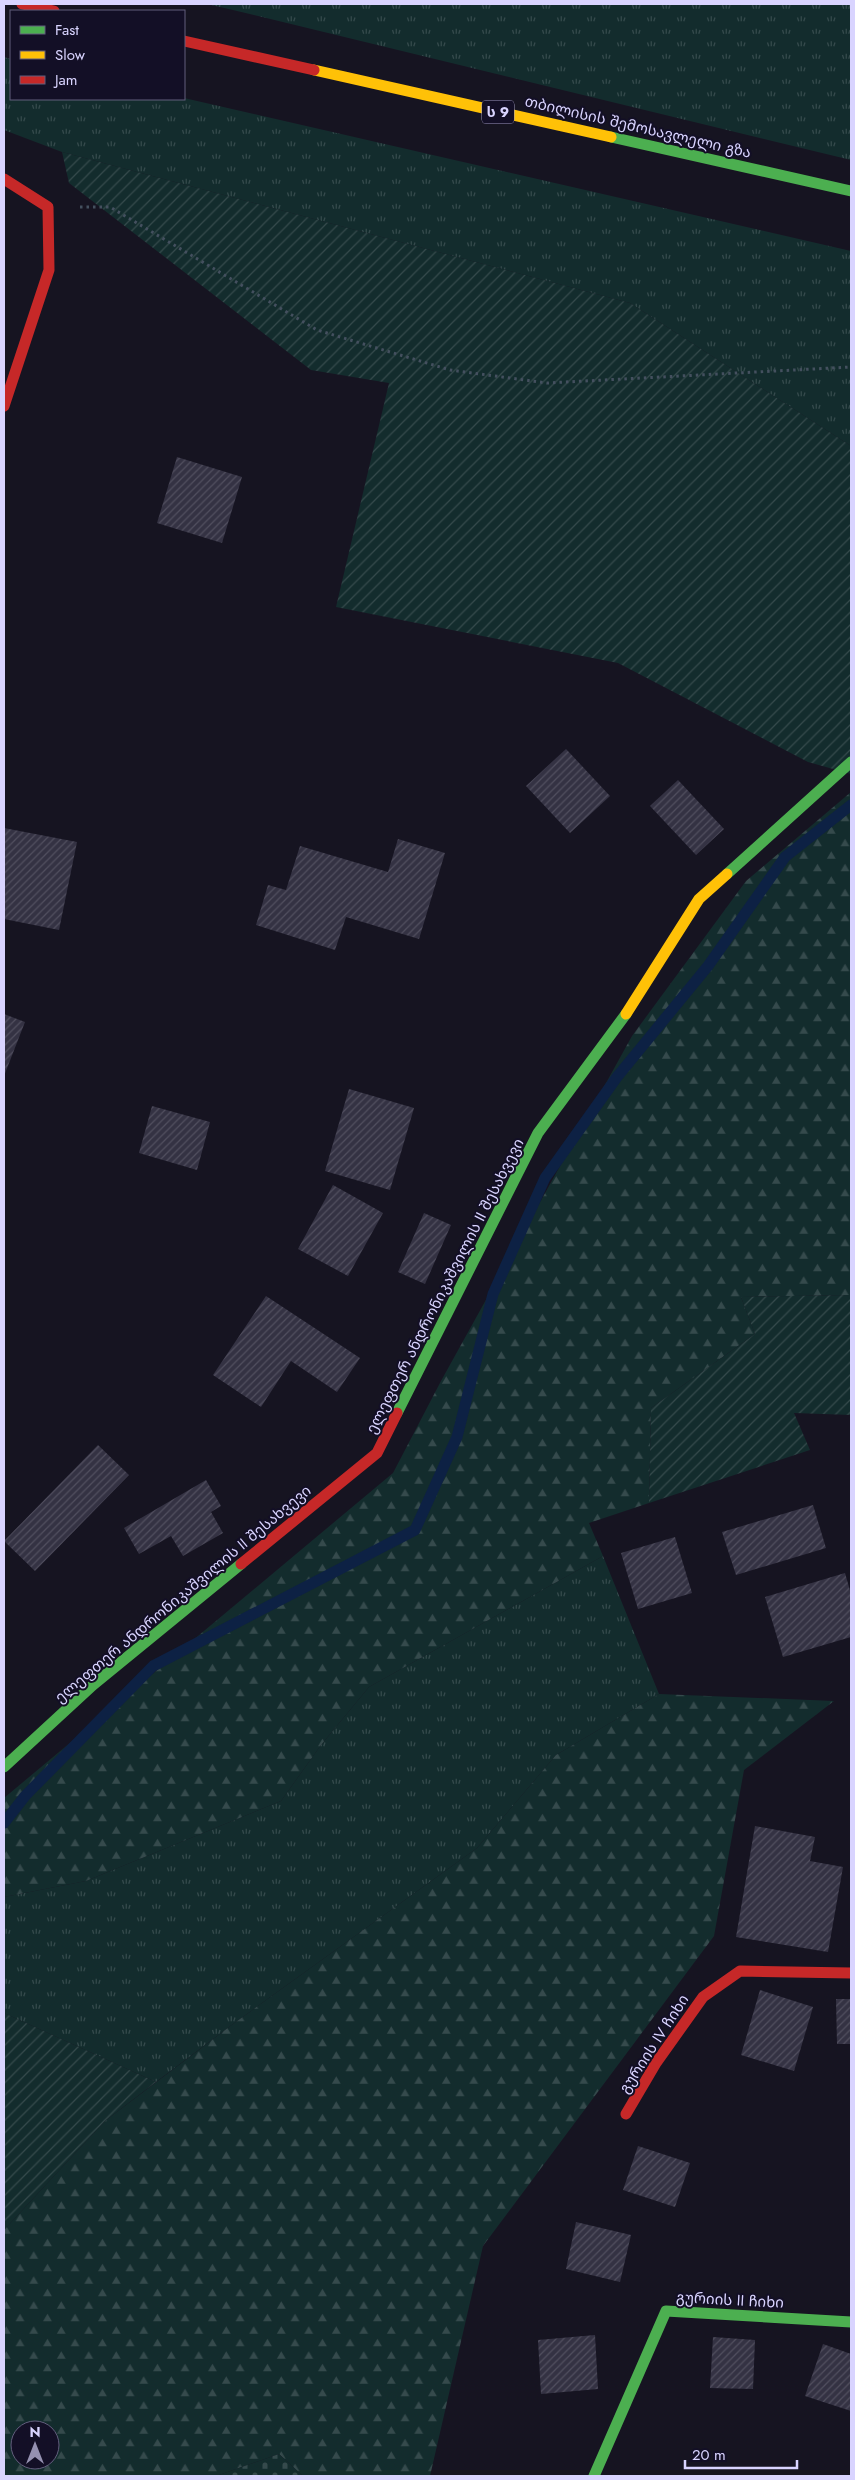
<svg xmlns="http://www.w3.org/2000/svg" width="855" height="2480" font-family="Jost,'Noto Sans Georgian',sans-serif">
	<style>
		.grass { fill: url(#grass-tufts) }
		.forest { fill: url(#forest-firs); fill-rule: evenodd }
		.cemetery { fill: url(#cemetery-stones) }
		.garden { fill: url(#garden-furrows) }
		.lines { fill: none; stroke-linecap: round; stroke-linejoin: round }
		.stream { stroke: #0d2144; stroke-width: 11 }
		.building { fill: url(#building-hatch) }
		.path { stroke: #44505f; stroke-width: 3; stroke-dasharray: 2.5 4; stroke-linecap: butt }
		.fast { stroke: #4caf50; stroke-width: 11 }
		.slow { stroke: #ffc107; stroke-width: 11 }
		.jam { stroke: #c62828; stroke-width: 11 }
		.labels { text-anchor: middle; stroke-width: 4; stroke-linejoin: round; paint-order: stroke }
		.shield { fill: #130f26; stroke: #9e99be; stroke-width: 1 }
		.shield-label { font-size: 14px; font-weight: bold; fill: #d9d4ff }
		.street-label { font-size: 15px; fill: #d9d4ff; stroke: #130f26 }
	</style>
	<defs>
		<pattern id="grass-tufts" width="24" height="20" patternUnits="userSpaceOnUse" patternTransform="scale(1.25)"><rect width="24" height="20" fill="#132c2d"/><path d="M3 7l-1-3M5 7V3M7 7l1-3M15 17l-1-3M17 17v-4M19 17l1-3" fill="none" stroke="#354a4c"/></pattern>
		<pattern id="forest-firs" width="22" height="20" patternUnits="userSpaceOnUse" patternTransform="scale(1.25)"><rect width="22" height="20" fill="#132c2d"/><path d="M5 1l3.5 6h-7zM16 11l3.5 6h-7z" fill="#354a4c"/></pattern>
		<pattern id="cemetery-stones" width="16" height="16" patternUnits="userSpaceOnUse" patternTransform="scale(1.25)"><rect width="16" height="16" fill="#132c2d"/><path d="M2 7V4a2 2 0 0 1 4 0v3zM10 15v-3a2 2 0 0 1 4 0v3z" fill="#354a4c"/></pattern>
		<pattern id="garden-furrows" width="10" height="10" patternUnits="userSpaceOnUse" patternTransform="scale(1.25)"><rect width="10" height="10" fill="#132c2d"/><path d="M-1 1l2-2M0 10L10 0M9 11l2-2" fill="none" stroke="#354a4c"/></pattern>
		<pattern id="building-hatch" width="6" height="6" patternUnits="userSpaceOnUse" patternTransform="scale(1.25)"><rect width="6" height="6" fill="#343243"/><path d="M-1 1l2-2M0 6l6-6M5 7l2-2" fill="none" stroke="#514f5f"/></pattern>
	</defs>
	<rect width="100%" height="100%" fill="#161421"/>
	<!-- grass -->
	<g class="grass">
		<polygon points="207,4 851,4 851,160 233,10"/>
		<polygon points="4,57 11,59 11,99 184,98 851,251 851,446 630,303 62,152 4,130"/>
		<polygon points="603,1556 659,1694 556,1755 477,1848 233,2024 156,2082 4,2013 4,1897 86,1881 281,1801 321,1745 369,1687"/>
	</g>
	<!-- forest -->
	<g class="forest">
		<polygon points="851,792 851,1295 741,1297 755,1334 651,1408 649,1503 589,1523 603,1556 369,1687 321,1745 281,1801 86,1881 4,1897 4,1798 393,1473 441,1381 632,1036 746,881"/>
		<path d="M 659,1694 L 834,1701 L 744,1770 L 714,1936 L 483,2246 L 430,2476 L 303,2476 L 279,2454 L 216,2476 L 4,2476 L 4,2230 L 105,2121 L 233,2024 L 477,1848 L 556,1755 ZM 20,2430 L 50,2430 L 50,2460 L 20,2460 Z"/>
	</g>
	<!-- cemetery -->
	<polygon class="cemetery" points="279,2454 303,2476 216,2476"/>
	<!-- garden -->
	<g class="garden">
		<polygon points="62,152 630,303 851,446 851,774 808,762 618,663 336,607 389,383 311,370 69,183"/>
		<polygon points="851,1295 851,1415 794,1413 810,1450 649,1503 651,1408 755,1334 741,1297"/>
		<polygon points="4,2013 156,2082 105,2121 4,2230"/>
	</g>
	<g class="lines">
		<!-- stream -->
		<polyline class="stream" points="4,1823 25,1796 153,1666 415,1530 457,1437 493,1294 545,1178 617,1077 708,966 785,857 851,805"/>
	</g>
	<!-- building -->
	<g class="building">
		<polygon points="177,457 242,477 222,543 157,523"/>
		<polygon points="566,749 610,796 570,833 526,786"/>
		<polygon points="678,780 724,829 696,855 650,806"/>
		<polygon points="4,828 77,842 59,930 4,919"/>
		<polygon points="398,839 445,853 419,939 346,917 335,950 256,925 268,885 286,890 300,846 388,872"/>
		<polygon points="4,1014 25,1022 4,1076"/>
		<polygon points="349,1089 414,1108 390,1190 325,1171"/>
		<polygon points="152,1106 210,1122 197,1170 139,1153"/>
		<polygon points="333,1185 383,1213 348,1276 298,1249"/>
		<polygon points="424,1213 451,1225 425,1284 398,1272"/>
		<polygon points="266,1296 360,1358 337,1392 291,1361 261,1407 213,1375"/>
		<polygon points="98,1445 129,1475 35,1571 4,1541"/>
		<polygon points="206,1480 221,1506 211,1512 223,1533 183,1556 171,1536 139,1554 124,1528"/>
		<polygon points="813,1505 826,1548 736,1575 722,1532"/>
		<polygon points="675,1537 692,1593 638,1609 621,1553"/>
		<polygon points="845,1573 851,1594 851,1637 783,1657 765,1597"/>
		<polygon points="755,1826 815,1837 810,1861 843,1867 828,1952 736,1937"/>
		<polygon points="760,1990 813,2007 794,2071 741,2055"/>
		<polygon points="836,1999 851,1999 851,2044 837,2044"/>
		<polygon points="638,2146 690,2163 675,2207 623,2190"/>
		<polygon points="576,2222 631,2235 620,2282 566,2269"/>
		<polygon points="595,2335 598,2389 541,2394 538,2340"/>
		<polygon points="713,2337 755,2340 753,2389 710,2388"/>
		<polygon points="823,2344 851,2354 851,2411 805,2396"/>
	</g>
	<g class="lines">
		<!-- path -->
		<polyline class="path" points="80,207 110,207 317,330 450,370 547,383 851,367"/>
		<!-- fast -->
		<g class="fast">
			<polyline points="611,137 851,191"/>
			<polyline points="727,874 851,762"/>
			<polyline points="397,1413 538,1133 626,1014"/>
			<polyline points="4,1767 93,1685 241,1564"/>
			<polyline points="594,2476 666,2311 851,2322"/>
		</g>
		<!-- slow -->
		<g class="slow">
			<polyline points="314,70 611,137"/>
			<polyline points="626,1014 699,899 727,874"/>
		</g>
		<!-- jam -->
		<g class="jam">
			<polyline points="22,4 54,11"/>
			<polyline points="184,41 314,70"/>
			<polyline points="4,179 48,207 49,270 4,406"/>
			<polyline points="241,1564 377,1453 397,1413"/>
			<polyline points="626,2114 656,2063 703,1997 740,1971 851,1973"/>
		</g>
	</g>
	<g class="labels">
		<!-- shield labels -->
		<rect class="shield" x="482" y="100.5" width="32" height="23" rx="4"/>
		<g class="shield-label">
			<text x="498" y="117">ს 9</text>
		</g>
		<!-- street labels -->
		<g class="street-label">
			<text transform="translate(638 127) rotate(13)" y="5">თბილისის შემოსავლელი გზა</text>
			<text transform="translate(445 1286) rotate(-63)" y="5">ელეფთერ ანდრონიკაშვილის II შესახვევი</text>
			<text transform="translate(183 1594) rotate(-40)" y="5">ელეფთერ ანდრონიკაშვილის II შესახვევი</text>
			<text transform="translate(654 2044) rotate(-57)" y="5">გურიის IV ჩიხი</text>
			<text transform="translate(730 2300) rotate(3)" y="5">გურიის II ჩიხი</text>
		</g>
	</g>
	<!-- border -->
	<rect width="855" height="2480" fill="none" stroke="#d9d4ff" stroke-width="10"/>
	<!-- legend -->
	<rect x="10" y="10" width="175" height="90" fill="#130f26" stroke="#625e7d"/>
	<rect x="20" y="26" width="25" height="8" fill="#4caf50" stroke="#625e7d"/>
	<text x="55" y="35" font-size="15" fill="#d9d4ff">Fast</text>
	<rect x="20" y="51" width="25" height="8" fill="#ffc107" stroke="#625e7d"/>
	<text x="55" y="60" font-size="15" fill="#d9d4ff">Slow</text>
	<rect x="20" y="76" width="25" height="8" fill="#c62828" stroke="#625e7d"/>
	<text x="55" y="85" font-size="15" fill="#d9d4ff">Jam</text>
	<!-- north arrow -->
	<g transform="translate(35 2445)"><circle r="24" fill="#130f26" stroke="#625e7d"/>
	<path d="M0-4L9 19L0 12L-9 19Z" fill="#9591b1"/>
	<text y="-8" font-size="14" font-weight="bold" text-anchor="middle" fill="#d9d4ff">N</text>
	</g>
	<!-- scale -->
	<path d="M685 2460v8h112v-8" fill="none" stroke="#d9d4ff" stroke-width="2.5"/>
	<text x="692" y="2460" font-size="15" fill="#d9d4ff" stroke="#130f26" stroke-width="4" paint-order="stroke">20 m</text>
</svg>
